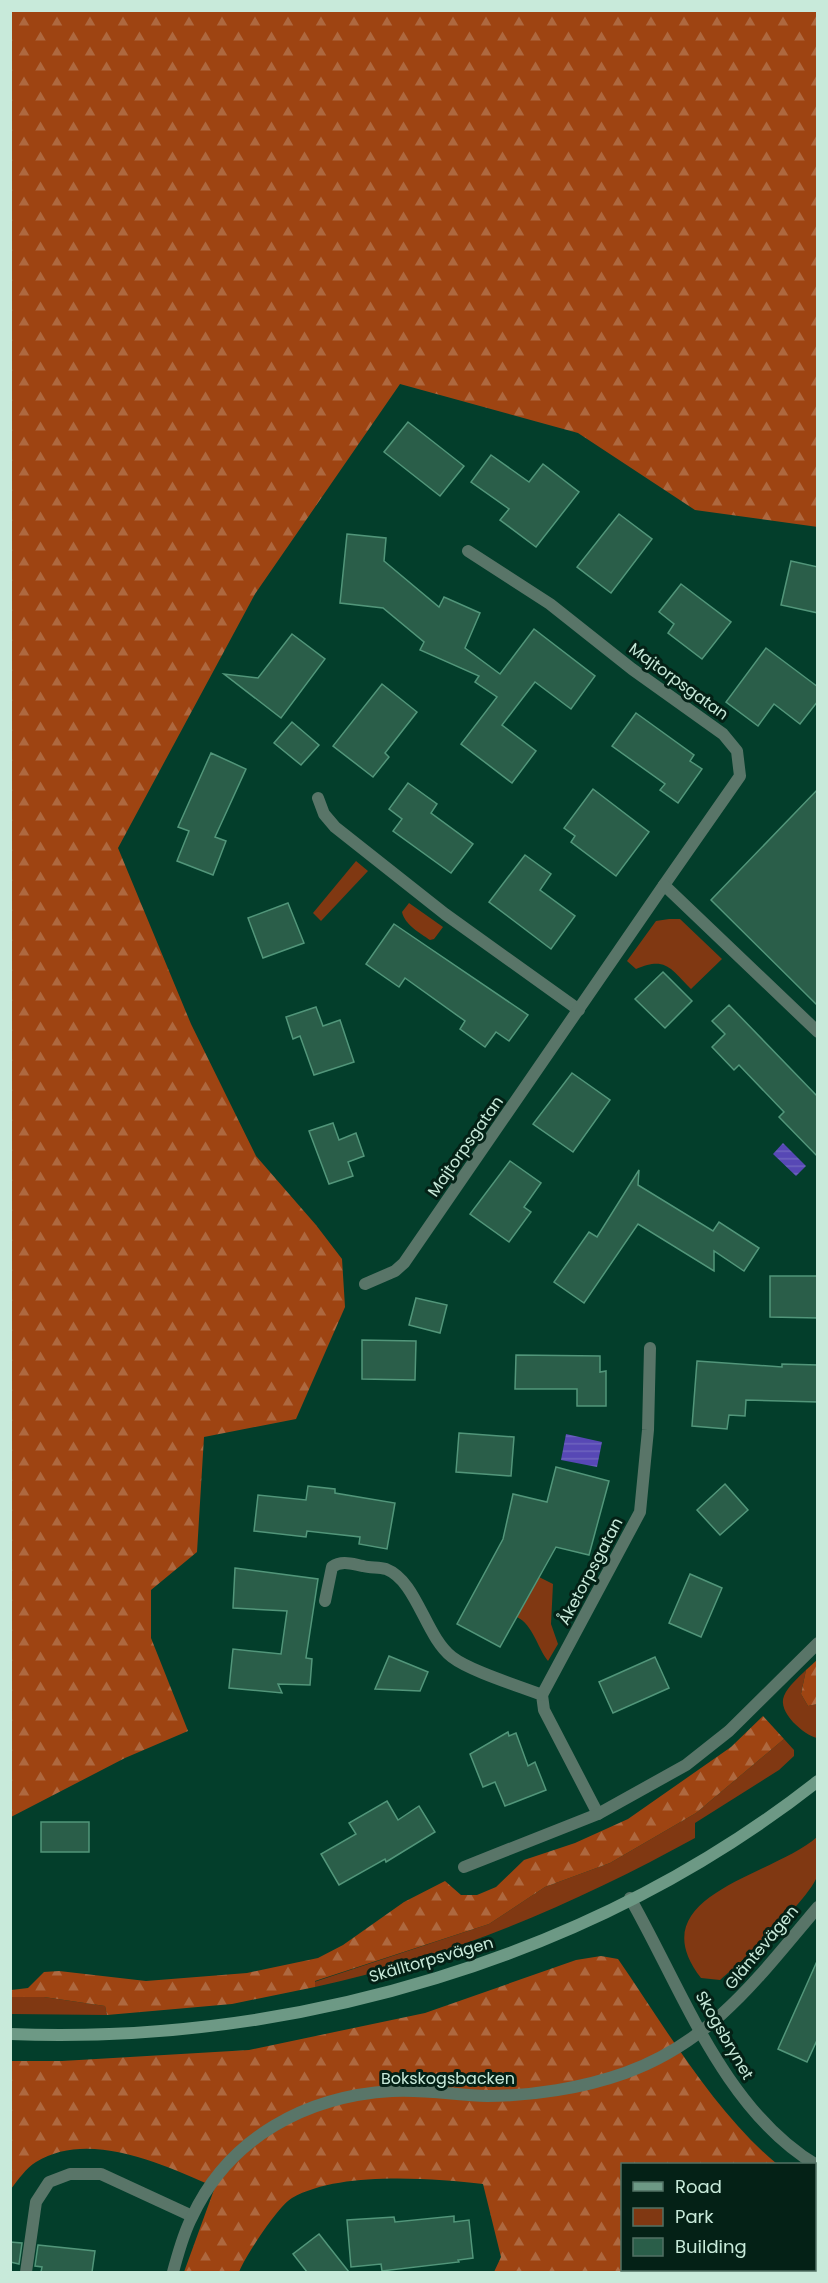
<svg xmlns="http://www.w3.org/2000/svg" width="828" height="2283" font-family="Poppins,sans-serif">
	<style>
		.green { fill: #803812 }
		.forest { fill: url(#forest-firs) }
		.water { fill: url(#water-rules) }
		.building { fill: #2a5e49; stroke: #52967a; stroke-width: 1.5 }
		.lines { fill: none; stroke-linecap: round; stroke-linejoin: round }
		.street { stroke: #597568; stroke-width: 12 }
		.secondary { stroke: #6d9985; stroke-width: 12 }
		.labels { text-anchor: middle; stroke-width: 6; stroke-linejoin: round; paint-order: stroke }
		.street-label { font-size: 16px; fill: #c8eada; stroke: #042116 }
	</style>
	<defs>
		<pattern id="forest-firs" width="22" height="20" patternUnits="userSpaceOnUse" patternTransform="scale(1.5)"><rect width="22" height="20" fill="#9e4412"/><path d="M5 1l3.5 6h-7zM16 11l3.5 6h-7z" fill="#ae683f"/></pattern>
		<pattern id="water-rules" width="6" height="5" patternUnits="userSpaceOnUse" patternTransform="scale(1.5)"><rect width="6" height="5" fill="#5748b5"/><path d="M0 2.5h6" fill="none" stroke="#6e63be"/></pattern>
	</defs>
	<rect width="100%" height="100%" fill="#033e2b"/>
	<!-- green -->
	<g class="green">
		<polygon points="356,861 368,871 321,921 313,913"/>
		<path d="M 409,903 L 443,927 L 434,939 L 430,940 C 420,933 405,925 402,912 Z"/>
		<path d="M 669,919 L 680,919 L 722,959 L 691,989 C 671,969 666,956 636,969 L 627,961 L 656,921 Z"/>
		<path d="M 539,1577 L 553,1584 L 551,1624 L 558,1644 L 548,1661 C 537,1647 533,1625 517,1617 Z"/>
		<path d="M 806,1670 L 801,1694 L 808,1706 L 817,1704 L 817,1738 C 804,1735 777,1712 784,1696 C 788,1686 799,1677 806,1670 Z"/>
		<path d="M 784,1739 L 794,1750 L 794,1756 L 779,1770 L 695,1823 L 695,1838 C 575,1904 449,1958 315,1987 L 314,1982 L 489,1924 L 545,1887 L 610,1863 L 696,1813 Z"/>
		<path d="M 817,1837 C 818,1848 820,1864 818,1874 C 812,1897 741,1963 720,1980 L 701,1978 C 637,1895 774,1876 817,1837 Z"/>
		<polygon points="10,1997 44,1997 105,2006 107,2015 11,2014"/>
	</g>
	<!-- forest -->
	<g class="forest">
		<polygon points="11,10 817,11 818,527 695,510 578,433 400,384 255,594 118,848 191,1024 256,1156 316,1225 342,1259 345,1307 296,1419 204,1437 197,1552 151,1590 151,1638 188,1731 125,1758 11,1817"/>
		<polygon points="817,1660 817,1704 808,1706 801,1694 806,1670"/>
		<polygon points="763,1716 784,1739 696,1813 610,1863 545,1887 489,1924 315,1981 315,1987 232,2004 107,2015 105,2006 44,1997 11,1997 11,1990 28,1988 44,1972 59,1971 146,1981 247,1973 318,1958 343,1945 404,1902 445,1881 461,1895 477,1895 496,1887 524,1860 575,1843 628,1819 731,1747"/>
		<path d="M 601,1956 L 618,1959 C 665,2027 714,2112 777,2164 L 622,2164 L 622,2270 L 814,2270 L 815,2193 L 818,2194 L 817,2272 L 494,2272 L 501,2257 L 483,2184 C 430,2178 339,2171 292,2198 C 278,2206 245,2257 239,2272 L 184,2272 L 215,2187 C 164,2165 89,2129 36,2162 C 26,2168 18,2180 11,2189 L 11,2061 L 62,2061 L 249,2050 L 425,2013 L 576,1960 Z"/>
	</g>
	<!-- water -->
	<g class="water">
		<polygon points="783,1143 806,1166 796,1176 773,1154"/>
		<polygon points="566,1434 602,1442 597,1467 561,1460"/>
	</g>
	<!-- building -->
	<g class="building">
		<polygon points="408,422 464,466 440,496 384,452"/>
		<polygon points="491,455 529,482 543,464 579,492 536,547 500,520 509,509 471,482"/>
		<polygon points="619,514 652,539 611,593 577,567"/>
		<polygon points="347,534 386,538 384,561 439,607 444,597 480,613 465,648 500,674 534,629 595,676 571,709 535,682 502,725 536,751 512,783 461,744 497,697 475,682 479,676 420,650 424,642 383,608 340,603"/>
		<polygon points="791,561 818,567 818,613 781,605"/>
		<polygon points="681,584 731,622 702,659 668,633 674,624 659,612"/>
		<polygon points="292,634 325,659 281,718 224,674 258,678"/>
		<polygon points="766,648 818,687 818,701 800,724 774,704 758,726 726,702"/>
		<polygon points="382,684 417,712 385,753 389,757 373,777 333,746"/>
		<polygon points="636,713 694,755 690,761 702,769 678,803 660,790 665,784 612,746"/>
		<polygon points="292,722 319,745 301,765 274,743"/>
		<polygon points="211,753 246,769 215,837 226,841 213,875 177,861 189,831 178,827"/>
		<polygon points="408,783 437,804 431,813 473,844 451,873 393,831 402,819 389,809"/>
		<polygon points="593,789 649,832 616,876 571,842 575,836 564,828"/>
		<polygon points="818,789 818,1006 711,900"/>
		<polygon points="525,855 551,874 540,890 575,916 551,949 489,902"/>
		<polygon points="288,903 304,943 263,958 248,918"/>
		<polygon points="394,924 528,1015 509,1041 496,1032 485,1047 460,1029 465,1021 405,978 399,987 366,964"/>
		<polygon points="663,972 692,1001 665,1028 635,999"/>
		<polygon points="729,1005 818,1097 818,1157 779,1117 784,1112 739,1065 734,1070 712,1047 725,1034 712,1021"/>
		<polygon points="316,1007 323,1026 340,1020 354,1062 314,1075 300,1036 293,1039 286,1017"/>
		<polygon points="572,1073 610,1100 573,1152 533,1124"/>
		<polygon points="333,1123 339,1140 356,1133 364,1156 348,1162 353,1176 329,1184 309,1131"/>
		<polygon points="510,1161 541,1183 524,1207 531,1212 509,1242 470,1214"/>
		<polygon points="639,1170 638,1185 713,1231 719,1222 759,1248 744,1271 714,1251 714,1271 638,1224 584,1303 554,1282 589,1232 597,1237"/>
		<polygon points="770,1276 818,1276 818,1318 770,1317"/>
		<polygon points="416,1298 447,1305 440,1333 409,1325"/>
		<polygon points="362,1340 416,1341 415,1380 362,1379"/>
		<polygon points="516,1355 600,1356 600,1372 606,1371 606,1406 577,1406 577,1389 515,1389"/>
		<polygon points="697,1361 782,1367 782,1364 818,1365 818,1402 746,1400 745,1416 729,1415 727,1429 692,1426"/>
		<polygon points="459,1433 514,1437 511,1476 456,1472"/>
		<polygon points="556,1467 609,1481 589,1555 556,1547 500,1647 457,1624 503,1539 513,1494 547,1502"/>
		<polygon points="725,1484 748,1510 720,1535 697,1510"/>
		<polygon points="308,1486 335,1489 335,1493 395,1503 387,1549 359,1544 360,1537 307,1531 306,1537 254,1531 258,1495 306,1500"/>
		<polygon points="235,1568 318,1579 306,1658 312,1659 310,1685 278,1684 282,1693 229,1688 233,1649 281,1654 287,1611 233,1608"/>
		<polygon points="690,1574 722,1588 701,1637 669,1623"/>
		<polygon points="389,1656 428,1672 420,1691 375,1689"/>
		<polygon points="655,1657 669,1688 613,1713 599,1682"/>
		<polygon points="508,1732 509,1736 516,1733 528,1766 535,1762 546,1790 505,1806 495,1782 483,1787 470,1754"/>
		<polygon points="387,1801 398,1820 419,1806 435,1832 386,1862 385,1859 339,1885 321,1854 356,1834 349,1823"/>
		<rect x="41" y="1822" width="48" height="30"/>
		<polygon points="818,1959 818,2038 807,2062 778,2049"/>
		<polygon points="454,2216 454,2222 469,2220 473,2258 458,2260 459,2262 382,2271 381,2264 351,2267 347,2220 394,2217 395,2222"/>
		<polygon points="319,2234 349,2272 307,2272 293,2254"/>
		<polygon points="10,2242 22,2243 19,2264 10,2262"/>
		<polygon points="38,2245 95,2251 92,2272 41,2272 42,2267 35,2266"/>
	</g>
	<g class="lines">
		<!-- street -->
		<g class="street">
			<polyline points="468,551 550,604 632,669 723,734 737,751 740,776 664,885"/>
			<polyline points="318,798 324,814 335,827 445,914 579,1010"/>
			<polyline points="365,1284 395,1271 404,1263 664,885 818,1032"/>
			<path d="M 325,1601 L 332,1567 C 342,1560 352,1564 363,1566 C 370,1568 379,1567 386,1569 C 417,1581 425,1636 452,1657 C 470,1671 519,1686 542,1695 L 544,1710 L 598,1814"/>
			<polyline points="542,1695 640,1512 648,1430 650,1348"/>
			<polyline points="464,1867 598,1814 686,1765 729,1731 818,1643"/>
			<path d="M 630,1898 C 682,1989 724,2111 818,2166"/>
			<polyline points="26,2272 36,2202 49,2182 70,2174 101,2174 192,2216"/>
			<path d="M 173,2272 C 178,2254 183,2234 192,2217 C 229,2137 307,2096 392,2091 C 424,2089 456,2095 487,2096 C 532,2096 583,2088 625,2073 C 714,2041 760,1975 818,1907"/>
		</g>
		<!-- secondary -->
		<path class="secondary" d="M 10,2034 C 295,2045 593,1958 818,1781"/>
	</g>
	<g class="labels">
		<!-- street labels -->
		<g class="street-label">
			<text transform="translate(679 681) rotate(36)" y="6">Majtorpsgatan</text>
			<text transform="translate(465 1146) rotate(-55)" y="6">Majtorpsgatan</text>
			<text transform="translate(590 1571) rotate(-62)" y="6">Åketorpsgatan</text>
			<text transform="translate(761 1947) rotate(-50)" y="6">Gläntevägen</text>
			<text transform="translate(431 1959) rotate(-16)" y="6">Skälltorpsvägen</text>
			<text transform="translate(725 2035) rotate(60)" y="6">Skogsbrynet</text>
			<text x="448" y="2084">Bokskogsbacken</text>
		</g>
	</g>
	<!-- border -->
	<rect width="828" height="2283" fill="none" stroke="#c8eada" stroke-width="24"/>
	<!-- legend -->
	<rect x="621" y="2163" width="195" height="108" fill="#042116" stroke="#527164" stroke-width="1.5"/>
	<rect x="633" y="2182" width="30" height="9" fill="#6d9985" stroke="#527164" stroke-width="1.5"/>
	<text x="675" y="2193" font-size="18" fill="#c8eada">Road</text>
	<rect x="633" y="2208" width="30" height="18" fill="#803812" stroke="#527164" stroke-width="1.5"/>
	<text x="675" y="2223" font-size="18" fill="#c8eada">Park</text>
	<rect x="633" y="2238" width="30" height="18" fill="#2a5e49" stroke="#527164" stroke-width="1.5"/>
	<text x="675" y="2253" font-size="18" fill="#c8eada">Building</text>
</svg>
